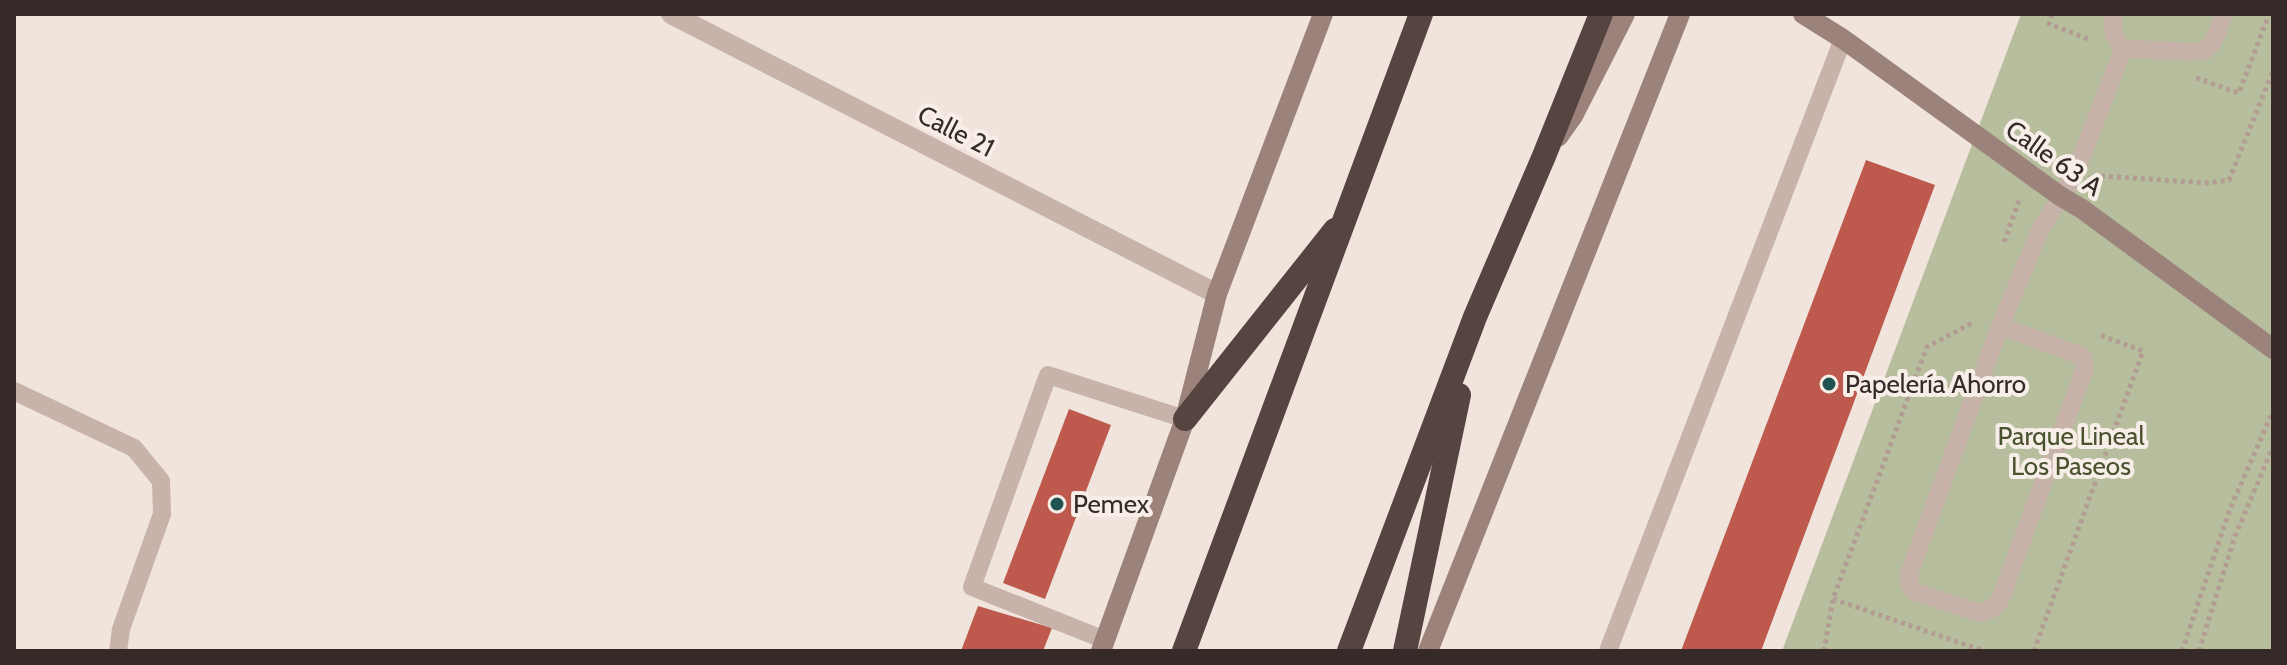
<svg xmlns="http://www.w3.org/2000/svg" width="2287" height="665" font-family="Cabin,sans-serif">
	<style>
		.green { fill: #b7be9d }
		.building { fill: #bd594d }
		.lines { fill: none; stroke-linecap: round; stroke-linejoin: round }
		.path { stroke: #b39c93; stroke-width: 5; stroke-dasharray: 4 4; stroke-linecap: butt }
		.lane { stroke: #c7b3a9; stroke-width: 18 }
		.street { stroke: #c7b3a9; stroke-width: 20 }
		.secondary { stroke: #9b827a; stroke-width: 20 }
		.highway { stroke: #554440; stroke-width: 24 }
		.poi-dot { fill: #215350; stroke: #f8eee8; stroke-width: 3 }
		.labels { text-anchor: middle; stroke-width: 8; stroke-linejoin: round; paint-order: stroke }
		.street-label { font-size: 26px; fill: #352a28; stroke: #f8eee8 }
		.poi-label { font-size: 26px; fill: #352a28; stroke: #f8eee8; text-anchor: start }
		.park-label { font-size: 26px; fill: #49512e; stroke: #f8eee8 }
	</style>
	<rect width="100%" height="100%" fill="#f0e4dc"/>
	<!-- green -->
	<polygon class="green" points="2021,14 2273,14 2273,651 1782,651"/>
	<!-- building -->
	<g class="building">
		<polygon points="1866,160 1935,185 1761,651 1681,651"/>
		<polygon points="1069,409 1111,425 1045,599 1003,583"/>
		<polygon points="978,606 1052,628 1043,651 961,651"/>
	</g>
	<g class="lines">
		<!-- path -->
		<g class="path">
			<polyline points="2052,14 2049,24 2091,40"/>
			<polyline points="2196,78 2239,93 2269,14"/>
			<polyline points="2101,176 2209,183 2229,180 2273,71"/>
			<polyline points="2004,242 2020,198"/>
			<polyline points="1833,599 1984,651"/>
			<polyline points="1824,651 1833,599 1927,347 1974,322"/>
			<polyline points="2034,651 2143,351 2097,334"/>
			<polyline points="2182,651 2230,509 2273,411"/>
			<polyline points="2199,651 2235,536 2273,447"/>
		</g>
		<!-- lane -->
		<g class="lane">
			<path d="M 2114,14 C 2111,29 2114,37 2123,49"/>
			<path d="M 2123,49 C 2139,48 2198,55 2207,49 C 2216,42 2219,25 2224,14"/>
			<polyline points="2000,326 2082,356 2085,368 1999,603 1991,609 1980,613 1915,592 1909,584 1909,574 2000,326 2041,228 2075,174 2123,49"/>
			<polyline points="14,391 134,448 161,481 162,514 121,629 118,651"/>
			<polyline points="1105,640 972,587 1048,375 1185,419"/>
			<polyline points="1608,651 1843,39"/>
		</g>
		<!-- street -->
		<polyline class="street" points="671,14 1217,294"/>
		<!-- secondary -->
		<g class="secondary">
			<polyline points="1803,14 1843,39 2060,196 2082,209 2273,349"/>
			<polyline points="1558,137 1573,116 1625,14"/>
			<polyline points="1101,651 1185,419 1217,294 1323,14"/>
			<polyline points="1428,651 1680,14"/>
		</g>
		<!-- highway -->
		<g class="highway">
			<polyline points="1185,419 1335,230"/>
			<polyline points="1184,651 1421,14"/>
			<polyline points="1349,651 1475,317 1544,156 1601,14"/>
			<polyline points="1405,651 1459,395"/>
		</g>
	</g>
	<!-- markers -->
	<g class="poi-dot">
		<circle cx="1829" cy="384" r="8"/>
		<circle cx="1057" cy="504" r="8"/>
	</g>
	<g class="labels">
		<!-- street labels -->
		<g class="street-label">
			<text transform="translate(956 131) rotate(27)" y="9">Calle 21</text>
			<text transform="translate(2054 158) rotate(35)" y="9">Calle 63 A</text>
		</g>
		<!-- poi labels -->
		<g class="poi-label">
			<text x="1845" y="393">Papelería Ahorro</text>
			<text x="1073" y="513">Pemex</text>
		</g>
		<!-- park labels -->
		<g class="park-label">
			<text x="2071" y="445">Parque Lineal<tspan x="2071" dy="30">Los Paseos</tspan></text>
		</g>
	</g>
	<!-- border -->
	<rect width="2287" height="665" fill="none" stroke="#352a28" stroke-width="32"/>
</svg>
